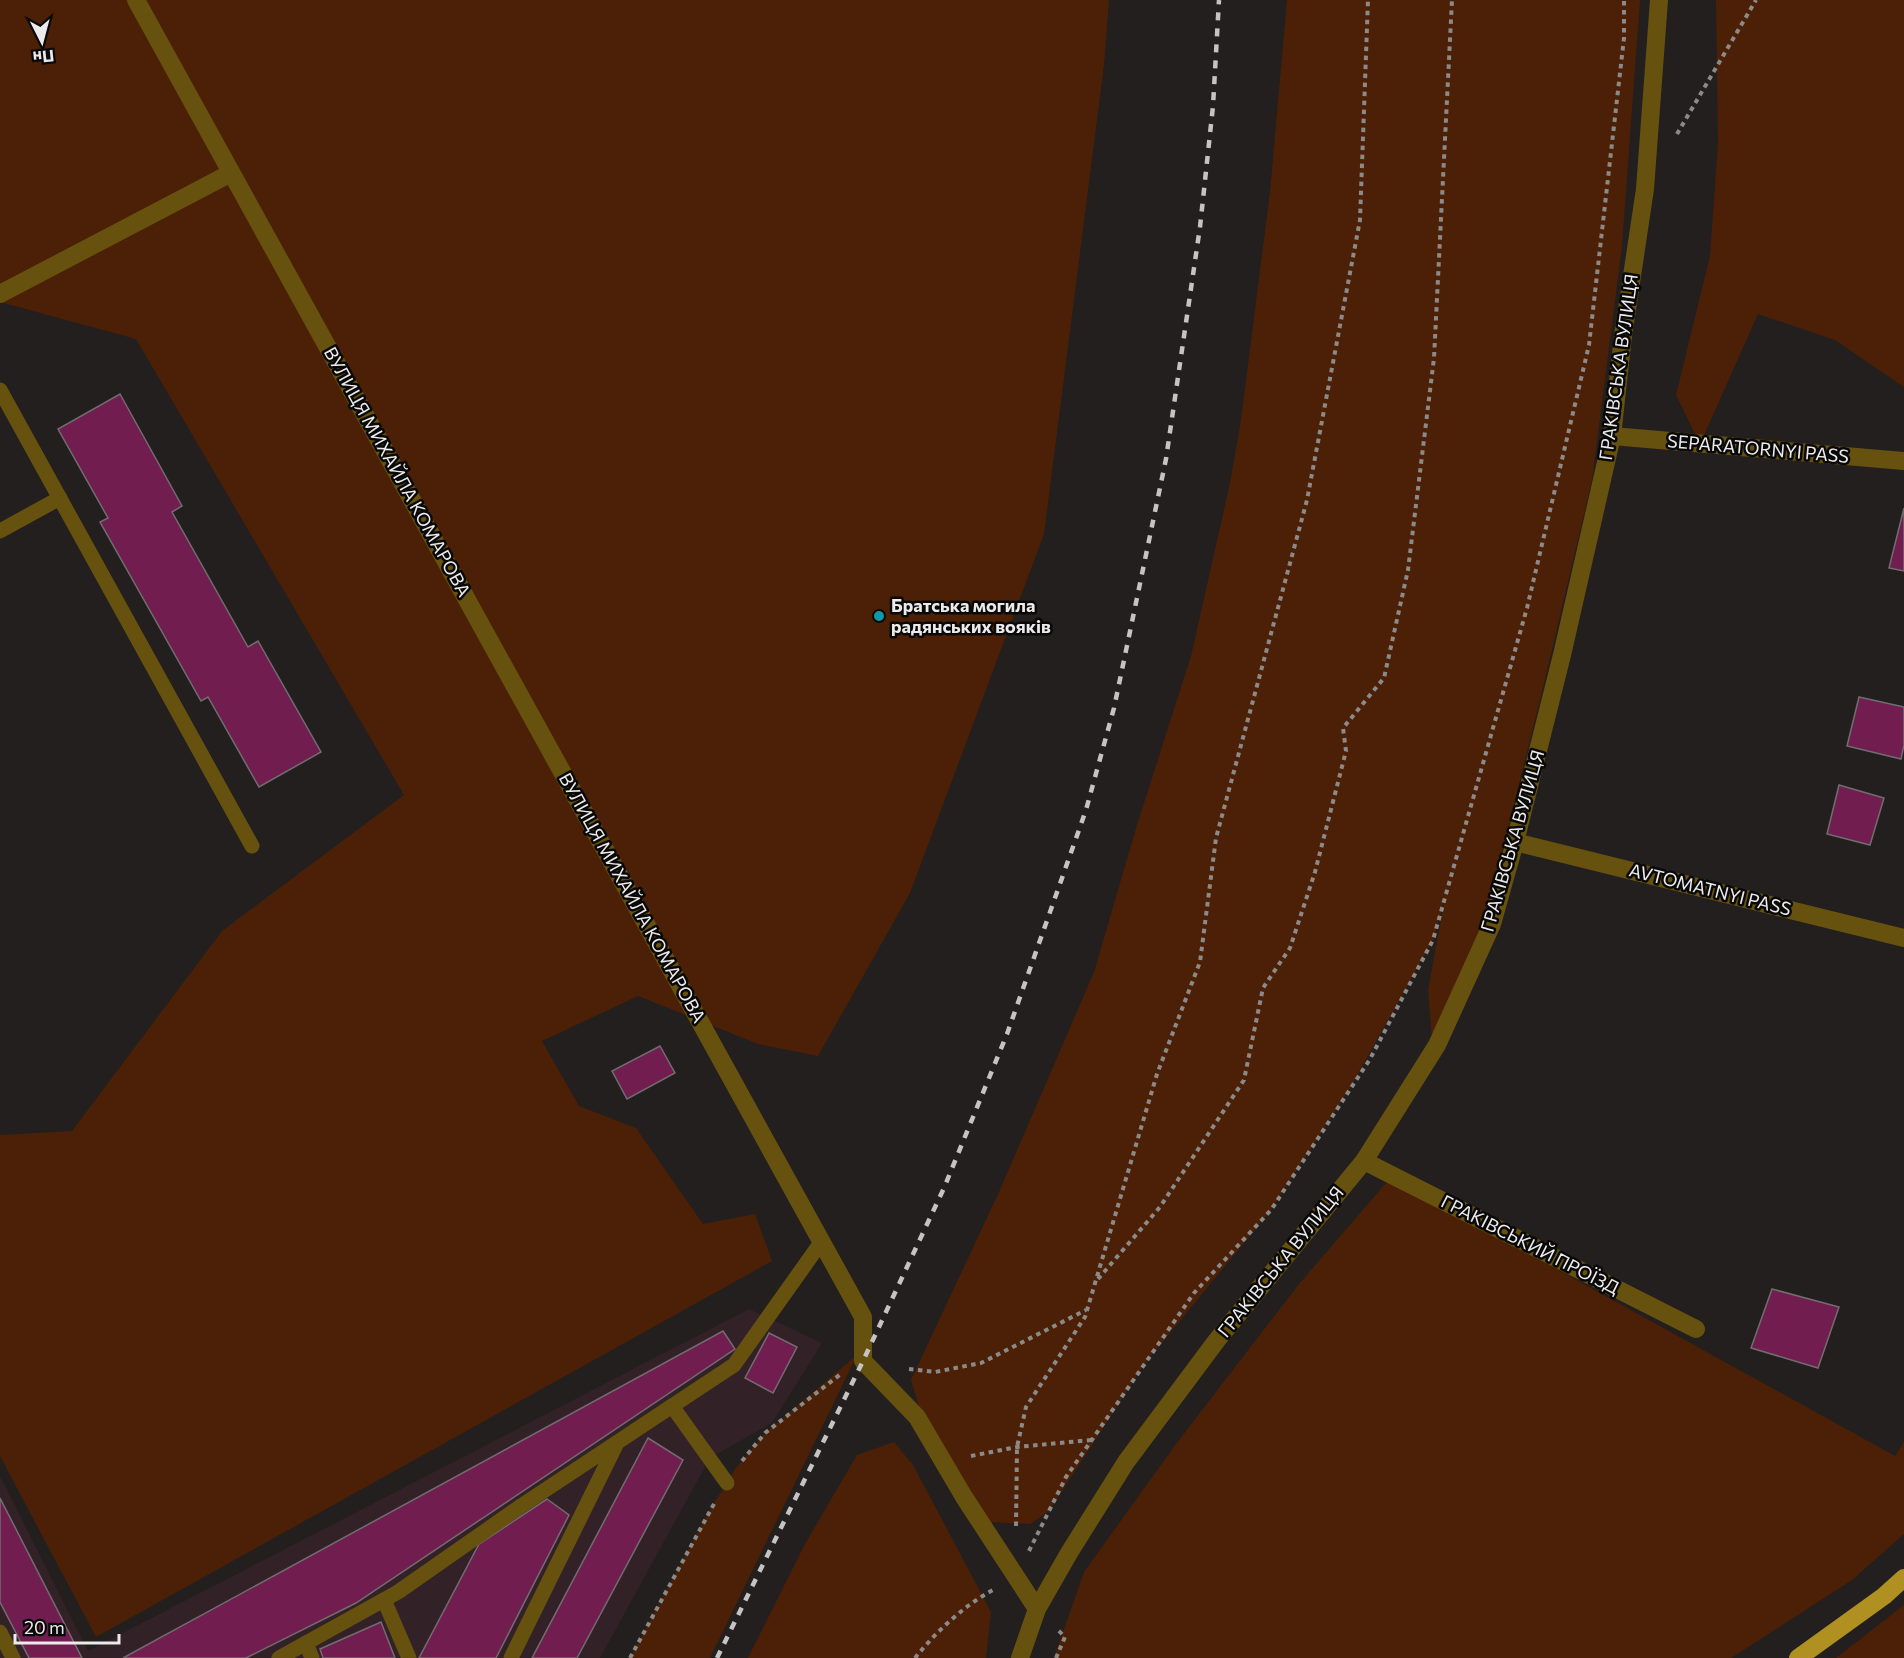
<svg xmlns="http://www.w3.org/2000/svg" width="1904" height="1658" font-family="Commissioner,sans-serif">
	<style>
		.industrial { fill: #332128 }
		.green { fill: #4c2006 }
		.building { fill: #721d50; stroke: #716d6f; stroke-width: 1.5 }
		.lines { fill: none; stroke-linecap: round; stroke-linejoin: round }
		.path { stroke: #8c8a89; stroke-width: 4; stroke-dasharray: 4.5 4.5; stroke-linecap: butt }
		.service { stroke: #66520e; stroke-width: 15 }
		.pedestrian { stroke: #66520e; stroke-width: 18 }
		.minor { stroke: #66520e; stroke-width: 18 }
		.tertiary { stroke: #66520e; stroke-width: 18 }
		.trunk { stroke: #af9021; stroke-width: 18 }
		.rail { stroke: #c6c4c3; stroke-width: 4.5; stroke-dasharray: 8 8; stroke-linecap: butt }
		.culture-dot { fill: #0f9aa8; stroke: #0a0909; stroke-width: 2 }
		.labels { text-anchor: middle; stroke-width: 5; stroke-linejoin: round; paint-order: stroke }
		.street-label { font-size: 18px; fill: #eceaea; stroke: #0a0909 }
		.poi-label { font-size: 18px; font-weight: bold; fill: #eceaea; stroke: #0a0909; text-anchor: start }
	</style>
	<rect width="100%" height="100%" fill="#221f1e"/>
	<!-- industrial -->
	<polygon class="industrial" points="749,1309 822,1343 772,1423 710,1458 600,1658 0,1658 0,1476 88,1651"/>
	<!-- green -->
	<g class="green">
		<polygon points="0,0 1109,0 1104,65 1044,534 910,893 818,1056 758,1044 638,996 542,1041 579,1106 636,1128 703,1224 755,1214 772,1261 96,1637 0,1456 0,1135 72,1131 222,931 404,795 136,339 0,302"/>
		<polygon points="1287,0 1640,0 1622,246 1592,480 1541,696 1484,924 1432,1039 1428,990 1445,898 1433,940 1347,1093 1271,1210 1146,1362 1049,1511 1030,1524 989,1522 920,1410 911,1380 999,1192 1094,972 1137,825 1191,656 1230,483 1241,420 1270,192"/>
		<polygon points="1716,0 1904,0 1904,387 1835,340 1758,314 1700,444 1676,395 1710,256 1718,144"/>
		<polygon points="1393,1175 1419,1193 1895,1456 1904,1442 1904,1534 1852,1580 1731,1658 1054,1658 1084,1572 1176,1444 1299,1284"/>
		<polygon points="857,1355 710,1658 630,1658 708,1513 736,1468 765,1433"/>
		<polygon points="894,1442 913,1465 991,1612 986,1658 748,1658 805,1544 857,1455"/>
		<polygon points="1904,1605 1904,1658 1836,1658"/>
	</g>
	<!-- building -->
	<g class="building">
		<polygon points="120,394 182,506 172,512 248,647 258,641 321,752 259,787 208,697 201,701 100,522 108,518 58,429"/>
		<polygon points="1904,508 1904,571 1889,568"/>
		<polygon points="1859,697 1904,707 1904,745 1901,759 1847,746"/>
		<polygon points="1839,785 1884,798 1870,845 1827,834"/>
		<polygon points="660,1046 675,1073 627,1099 612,1071"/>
		<polygon points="1772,1289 1839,1307 1818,1368 1751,1348"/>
		<polygon points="723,1331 735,1349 356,1603 246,1658 123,1658"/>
		<polygon points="769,1333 797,1347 773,1393 745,1378"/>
		<polygon points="648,1438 683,1460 577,1658 532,1658"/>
		<polygon points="0,1498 82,1658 29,1658 0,1602"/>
		<polygon points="547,1499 569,1515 496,1658 419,1658 479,1544"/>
		<polygon points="381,1622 395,1658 323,1658 320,1649"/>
	</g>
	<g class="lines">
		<!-- path -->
		<g class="path">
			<polyline points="1677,134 1756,0"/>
			<polyline points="1098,1279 1160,1207 1244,1080 1263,988 1290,948 1315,872 1346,751 1343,728 1384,678 1408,570 1434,358 1452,0"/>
			<polyline points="909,1369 935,1372 981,1363 1086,1310"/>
			<polyline points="971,1456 1017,1447 1091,1440"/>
			<polyline points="742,1461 765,1433 842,1373"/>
			<polyline points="1016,1526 1017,1447 1026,1407 1085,1317 1157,1074 1200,962 1216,838 1307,500 1360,220 1368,0"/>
			<polyline points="1029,1551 1066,1477 1194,1293 1271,1210 1370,1059 1433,940 1527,608 1589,345 1624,38 1624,0"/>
			<polyline points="630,1658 715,1502"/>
			<path d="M 915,1658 C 936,1632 963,1606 993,1590"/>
			<polyline points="1056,1658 1065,1637 1057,1629"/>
		</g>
		<!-- service -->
		<g class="service">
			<polyline points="0,390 252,846"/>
			<polyline points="0,531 60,498"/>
			<polyline points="672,1406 727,1483"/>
			<polyline points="384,1600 409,1658"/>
			<polyline points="0,1632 13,1658"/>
			<polyline points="306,1643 312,1658"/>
			<polyline points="279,1658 398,1592 521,1506 734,1365 822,1241"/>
			<polyline points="511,1658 617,1443"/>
		</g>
		<!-- pedestrian -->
		<polyline class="pedestrian" points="136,0 863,1317 863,1361 917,1417 964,1497 1037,1609"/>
		<!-- minor -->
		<g class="minor">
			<polyline points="0,294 231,173"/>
			<polyline points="1612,436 1904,461"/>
			<polyline points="1515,842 1904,938"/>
			<polyline points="1364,1161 1696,1329"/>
		</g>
		<!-- tertiary -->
		<polyline class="tertiary" points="1020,1658 1037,1609 1069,1553 1126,1462 1217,1340 1364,1161 1437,1045 1492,924 1515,842 1562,655 1612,436 1623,336 1645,189 1659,0"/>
		<!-- trunk -->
		<polyline class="trunk" points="1798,1658 1884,1596 1904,1578"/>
		<!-- rail -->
		<polyline class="rail" points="717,1658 863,1361 944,1188 1007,1034 1086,810 1114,708 1166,459 1200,227 1213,106 1219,0"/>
	</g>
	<!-- markers -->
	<circle class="culture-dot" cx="879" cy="616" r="6"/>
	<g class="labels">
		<!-- street labels -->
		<g class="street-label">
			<text transform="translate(1619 367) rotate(-82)" y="6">ГРАКІВСЬКА ВУЛИЦЯ</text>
			<text transform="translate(1758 449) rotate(5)" y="6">SEPARATORNYI PASS</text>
			<text transform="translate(397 472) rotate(61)" y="6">ВУЛИЦЯ МИХАЙЛА КОМАРОВА</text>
			<text transform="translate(1513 841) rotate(-74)" y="6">ГРАКІВСЬКА ВУЛИЦЯ</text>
			<text transform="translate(1710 890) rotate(14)" y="6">AVTOMATNYI PASS</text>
			<text transform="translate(632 898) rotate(61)" y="6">ВУЛИЦЯ МИХАЙЛА КОМАРОВА</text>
			<text transform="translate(1530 1245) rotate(27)" y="6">ГРАКІВСЬКИЙ ПРОЇЗД</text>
			<text transform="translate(1281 1262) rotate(-51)" y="6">ГРАКІВСЬКА ВУЛИЦЯ</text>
		</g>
		<!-- poi labels -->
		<g class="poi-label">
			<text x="891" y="612">Братська могила<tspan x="891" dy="21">радянських вояків</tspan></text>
		</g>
	</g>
	<!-- north arrow -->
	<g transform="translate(42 42) rotate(174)" stroke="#0a0909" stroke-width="4.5" paint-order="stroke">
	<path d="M0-4.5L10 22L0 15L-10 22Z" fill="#eceaea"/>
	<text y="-9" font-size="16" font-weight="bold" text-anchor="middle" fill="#eceaea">Пн</text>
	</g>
	<!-- scale -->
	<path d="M15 1634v9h104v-9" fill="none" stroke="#eceaea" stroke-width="3"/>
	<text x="24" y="1634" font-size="18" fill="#eceaea" stroke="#0a0909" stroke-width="4.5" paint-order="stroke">20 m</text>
</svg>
